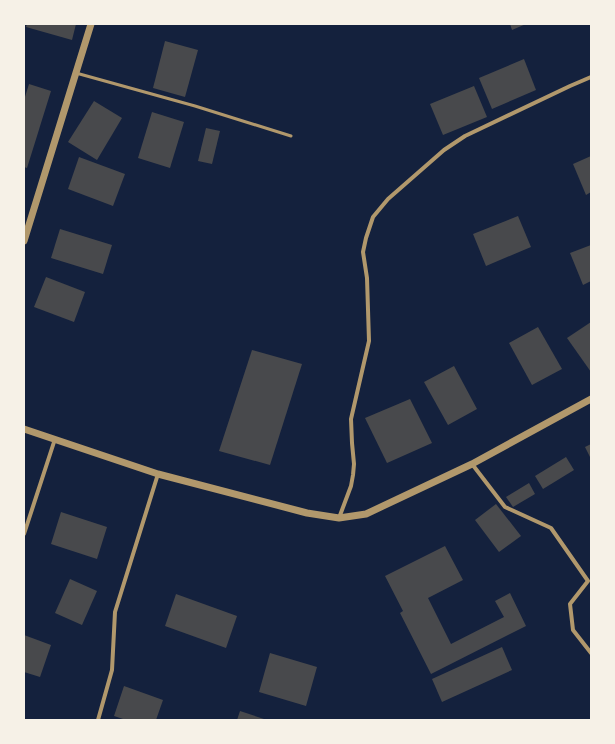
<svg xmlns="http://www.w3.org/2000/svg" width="615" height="744" font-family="'Roboto Condensed',sans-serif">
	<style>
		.building { fill: #48494c }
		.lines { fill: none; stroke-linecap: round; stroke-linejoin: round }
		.service { stroke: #b1986c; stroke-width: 3 }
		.minor { stroke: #b1986c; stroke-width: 4 }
		.tertiary { stroke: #b1986c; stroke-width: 7 }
	</style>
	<rect width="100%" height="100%" fill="#14213d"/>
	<!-- building -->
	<g class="building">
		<polygon points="27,24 76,24 72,40 26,27"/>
		<polygon points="510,24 526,24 512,30"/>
		<polygon points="165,41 198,50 185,97 153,88"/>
		<polygon points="524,59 536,90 492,109 479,78"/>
		<polygon points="29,84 51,91 27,168 24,167 24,100"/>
		<polygon points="474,86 487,117 443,135 430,104"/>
		<polygon points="94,101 122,118 97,160 68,142"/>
		<polygon points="152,112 184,122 170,168 138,158"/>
		<polygon points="206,128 220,131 212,164 198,161"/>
		<polygon points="591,156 591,192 586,195 573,164"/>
		<polygon points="79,157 125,174 113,206 68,189"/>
		<polygon points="518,216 531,247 486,266 473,234"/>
		<polygon points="60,229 112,245 103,274 51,258"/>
		<polygon points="591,245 591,281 583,285 570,253"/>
		<polygon points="46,277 85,292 74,322 34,307"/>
		<polygon points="591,322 591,372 567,338"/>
		<polygon points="538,327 562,369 532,385 509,343"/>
		<polygon points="252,350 302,364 270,465 219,451"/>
		<polygon points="454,366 477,409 448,425 424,382"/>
		<polygon points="410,399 432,443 387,463 365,418"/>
		<polygon points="591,444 591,459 585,447"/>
		<polygon points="566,457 574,470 543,489 535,476"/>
		<polygon points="529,483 535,494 513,507 506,497"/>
		<polygon points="496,504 521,536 499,552 475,520"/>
		<polygon points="61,512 107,527 97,559 51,544"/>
		<polygon points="445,546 463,580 428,598 451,644 504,617 495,601 510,593 526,626 431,674 400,613 403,611 385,576"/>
		<polygon points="70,579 97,591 82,625 55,613"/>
		<polygon points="176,594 237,616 226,648 165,626"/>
		<polygon points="24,635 51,645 40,677 24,672"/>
		<polygon points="502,647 512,670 442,702 432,679"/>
		<polygon points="270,653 317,667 306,706 259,692"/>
		<polygon points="124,686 163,700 156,720 126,720 114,716"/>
		<polygon points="240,711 267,720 237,720"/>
	</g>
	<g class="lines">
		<!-- service -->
		<polyline class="service" points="76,73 195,106 291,136"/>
		<!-- minor -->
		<g class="minor">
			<polyline points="472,464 505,507 551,528 588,581 570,604 573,630 591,653"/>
			<polyline points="339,518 351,486 353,475 354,464 352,443 351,419 369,341 367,278 363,252 366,238 373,217 388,199 444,150 465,136 570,86 591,77"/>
			<polyline points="24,534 55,439"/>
			<polyline points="98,720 112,670 115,612 158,474"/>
		</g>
		<!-- tertiary -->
		<g class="tertiary">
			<polyline points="24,241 91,24"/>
			<polyline points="24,429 158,474 307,513 339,518 366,514 472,464 591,399"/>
		</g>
	</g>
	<!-- border -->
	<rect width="615" height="744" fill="none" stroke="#f6f1e7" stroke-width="50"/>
</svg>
